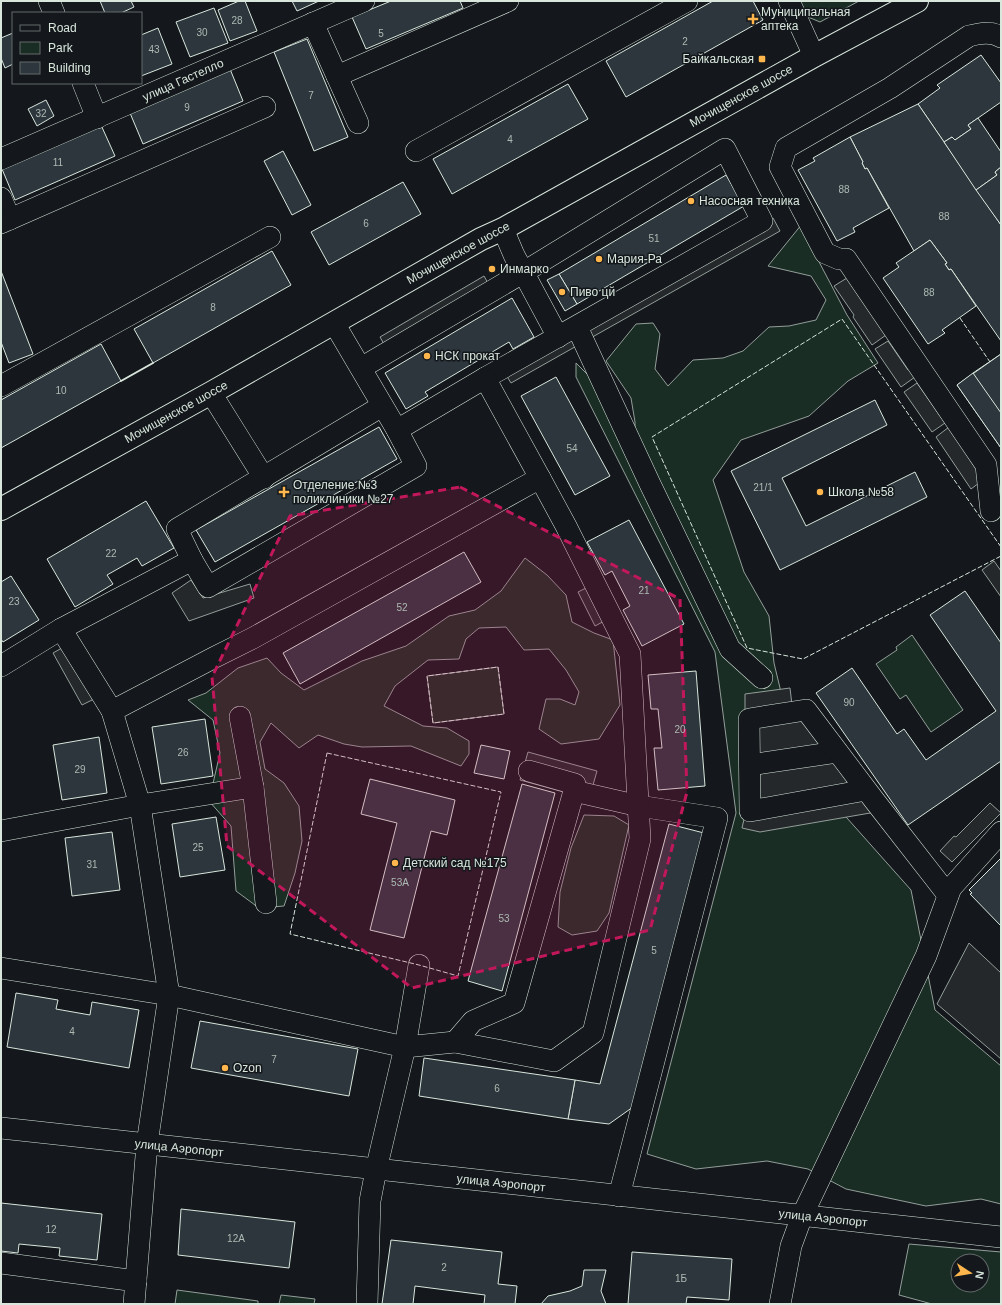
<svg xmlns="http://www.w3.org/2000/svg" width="1002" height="1305" font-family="Helvetica,sans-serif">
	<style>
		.green { fill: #1a2d24; stroke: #939e99; fill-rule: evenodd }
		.parking { fill: #24282b; stroke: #939e99 }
		.building { fill: #2c363c; stroke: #d8e6dc }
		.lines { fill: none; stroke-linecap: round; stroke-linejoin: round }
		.minor-casing { stroke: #d8e6dc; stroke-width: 22 }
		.major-casing { stroke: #d8e6dc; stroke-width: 24 }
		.minor { stroke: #14181c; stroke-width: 21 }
		.major { stroke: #14181c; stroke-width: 22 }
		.fence { stroke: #d8e6dc; stroke-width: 1; stroke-dasharray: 5 2; stroke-linecap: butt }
		.wall { stroke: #d8e6dc; stroke-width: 2 }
		.marked { fill: #c2185b; fill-opacity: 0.2; stroke: #c2185b; stroke-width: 3; stroke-dasharray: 8 5; stroke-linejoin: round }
		.poi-dot { fill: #ffb74d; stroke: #14181c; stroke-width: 1.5 }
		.labels { text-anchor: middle; stroke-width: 3; stroke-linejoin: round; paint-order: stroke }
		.number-label { font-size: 10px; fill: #adbab4 }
		.poi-label { font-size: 12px; fill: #d8e6dc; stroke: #14181c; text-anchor: start }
		.street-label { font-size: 12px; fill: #d8e6dc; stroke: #14181c }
	</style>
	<rect width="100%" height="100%" fill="#14181c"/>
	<!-- green -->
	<g class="green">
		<polygon points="796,1 859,1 820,22 808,17"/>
		<polygon points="802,224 807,239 847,315 878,363 848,381 809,416 741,440 713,480 744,572 769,616 774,663 798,763 911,890 935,1010 1001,1066 1001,1204 981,1199 926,1206 846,1189 808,1169 767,1161 696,1169 647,1154 736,813 715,652 576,377 576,363 599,386 635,431 635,422 631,398 606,361 636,324 653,323 660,334 655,369 668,386 693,360 723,358 743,351 769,327 789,326 816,320 826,300 811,276 768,266"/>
		<polygon points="525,558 547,575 566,595 572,622 594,633 613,640 620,705 599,739 561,744 539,729 546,699 560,699 575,705 579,692 566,670 549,649 524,650 506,627 479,628 466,639 459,659 428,660 395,686 384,706 423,726 447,728 469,741 469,754 461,766 411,746 362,747 344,744 318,735 299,748 271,723 260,742 265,769 284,783 299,806 302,841 295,873 284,906 259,908 236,891 231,826 209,801 220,753 213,720 188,700 206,693 238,668 267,658 281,673 304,690 362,661 406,646 449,616 475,610 501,591"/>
		<polygon points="912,635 963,710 931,732 906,695 900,699 876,664 897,650 896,647"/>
		<polygon points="498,667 504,714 433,723 427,676"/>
		<polygon points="584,815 614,816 629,825 609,913 597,931 572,935 558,927 560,892 571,848"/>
		<path d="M 909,1244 L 1001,1252 L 1001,1304 L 932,1304 L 899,1295 ZM 958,1261 L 982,1261 L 982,1285 L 958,1285 Z"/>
		<polygon points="177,1290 258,1301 258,1304 175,1304"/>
		<polygon points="281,1295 315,1299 314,1304 279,1304"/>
	</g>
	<!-- parking -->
	<g class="parking">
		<polygon points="773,218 780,231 511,383 503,370"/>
		<polygon points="484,276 493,292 389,353 380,337"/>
		<polygon points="847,278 886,335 872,345 853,317 854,315 834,286"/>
		<polygon points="888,341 908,370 909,369 915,377 901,387 875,349"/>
		<polygon points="917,383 945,423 932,432 904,392"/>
		<polygon points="949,427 983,480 971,489 936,437"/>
		<polygon points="994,561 1001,571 1001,597 982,570"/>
		<polygon points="191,580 203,598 250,584 254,598 189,621 172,593"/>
		<polygon points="594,584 610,618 595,626 578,592"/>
		<polygon points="69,644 98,697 82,705 53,653"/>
		<polygon points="790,688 792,705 876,812 760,832 742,828 745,815 745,694"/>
		<polygon points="528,752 597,771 589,799 520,780"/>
		<polygon points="990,803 1001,813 952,862 940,851 954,836 956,837"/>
		<polygon points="969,943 1001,973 1001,1059 937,1004"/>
	</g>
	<!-- building -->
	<g class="building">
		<polygon points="100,1 131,1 134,7 121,13 105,13"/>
		<polygon points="239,1 245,1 257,31 230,41 218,10"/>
		<polygon points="292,1 319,1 297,11"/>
		<polygon points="391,1 460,1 463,8 366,49 352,17"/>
		<polygon points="713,1 753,1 763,20 626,97 606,61"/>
		<polygon points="214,8 228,43 190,57 176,22"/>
		<polygon points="158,28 172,64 141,76 141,35"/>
		<polygon points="13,33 13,64 5,68 1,58 1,38"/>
		<polygon points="307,39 348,137 314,151 274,52"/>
		<polygon points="981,55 1001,83 1001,102 968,125 971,129 955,140 952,137 944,142 918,104 940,88 937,85"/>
		<polygon points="230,69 243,101 143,144 130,113"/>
		<polygon points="568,84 588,119 452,194 433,159"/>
		<polygon points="46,100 54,116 37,126 28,109"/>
		<polygon points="918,104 1001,225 1001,341 951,269 949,270 945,264 947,263 930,240 914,251 867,168 865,169 862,163 863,162 850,137"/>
		<polygon points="978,118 1001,152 1001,167 995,172 997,175 976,190 944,142 952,137 955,140 971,129 968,125"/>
		<polygon points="101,125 115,156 15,200 2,169"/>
		<polygon points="850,137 863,162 862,163 865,169 867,168 889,208 853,228 855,232 837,241 798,170 815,161 813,158"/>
		<polygon points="283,151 311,205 292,215 264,161"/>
		<polygon points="1001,167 1001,225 976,190 997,175 995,172"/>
		<polygon points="726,175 744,206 577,304 559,274"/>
		<polygon points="403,182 421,214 329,265 311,232"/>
		<polygon points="930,240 947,263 945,264 949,270 951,269 976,306 942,330 945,333 928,344 883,278 899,267 896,263"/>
		<polygon points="272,251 291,285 153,363 134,329"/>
		<polygon points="1,271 33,354 9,363 1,342"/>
		<polygon points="559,274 577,304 565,311 547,280"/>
		<polygon points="512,298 534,337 513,349 509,342 425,392 428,396 406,409 385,373"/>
		<polygon points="101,344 121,381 1,448 1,400"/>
		<polygon points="1001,354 1001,413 973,373"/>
		<polygon points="1001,354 1001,448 957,385"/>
		<polygon points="973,373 1001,413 1001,448 957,385"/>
		<polygon points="556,377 610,476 575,495 521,396"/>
		<polygon points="875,400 887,425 782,478 806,526 915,472 927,497 780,570 731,471"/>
		<polygon points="379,427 397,459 215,562 196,530"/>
		<polygon points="146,501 174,548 142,566 137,558 107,575 113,584 75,607 47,559"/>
		<polygon points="629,520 684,624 642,646 623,610 630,606 612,571 605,575 587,542"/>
		<polygon points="464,552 481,582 300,684 283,653"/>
		<polygon points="11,576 39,620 3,642 1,639 1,582"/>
		<polygon points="965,591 1001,643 1001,761 908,825 816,693 852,668 897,734 904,729 926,760 996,711 930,615"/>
		<polygon points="696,671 705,786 658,790 654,748 662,748 658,709 651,709 648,675"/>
		<polygon points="205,719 213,776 161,784 152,727"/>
		<polygon points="99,737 107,793 62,800 53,745"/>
		<polygon points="481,745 510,751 504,779 474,773"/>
		<polygon points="370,779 455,800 447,835 431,831 404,938 370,930 397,823 361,814"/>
		<polygon points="522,784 555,793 502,991 468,981"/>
		<polygon points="216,817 225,870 180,877 172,824"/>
		<polygon points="669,824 704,833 633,1107 609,1124 568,1119 575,1080 600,1084"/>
		<polygon points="112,832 120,890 72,896 65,838"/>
		<polygon points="1001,858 1001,926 970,894 972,893 969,890"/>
		<polygon points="16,993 58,1000 56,1009 90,1015 92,1002 139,1010 129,1068 7,1047"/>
		<polygon points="200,1021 358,1049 349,1096 191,1068"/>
		<polygon points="424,1058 575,1080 568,1119 419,1096"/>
		<polygon points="1,1203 102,1214 97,1260 59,1256 60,1248 19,1244 18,1253 1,1251"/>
		<polygon points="181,1209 295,1222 289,1268 178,1255"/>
		<polygon points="391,1240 502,1252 498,1284 517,1286 515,1304 484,1304 485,1295 415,1286 413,1304 382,1304"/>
		<polygon points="632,1252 732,1259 729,1300 687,1297 686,1304 628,1304"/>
		<polygon points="584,1270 606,1270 601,1291 606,1304 541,1304 548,1296 570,1291 582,1286"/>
	</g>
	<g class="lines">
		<defs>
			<g id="minor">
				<polyline points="49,1 54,13"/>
				<polyline points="789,1 814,56"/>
				<polyline points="313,23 358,123"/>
				<polyline points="337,76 508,1"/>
				<polyline points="83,83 97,118"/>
				<polyline points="416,151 687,1"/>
				<polyline points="1,159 364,1"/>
				<polyline points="1,198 10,219"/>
				<polyline points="1,223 265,107"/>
				<polyline points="503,229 514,255 558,337"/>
				<polyline points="334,323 397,430 416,466 208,587 192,560 177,529 382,406"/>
				<polyline points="577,327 650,484 730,649 762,678"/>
				<polyline points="361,368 524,272 725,149 762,221 485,378"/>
				<polyline points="1,386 270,237"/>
				<polyline points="211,393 264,478"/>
				<path d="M 991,511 L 986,465 L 846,259 L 839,259 L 825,253 L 780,167 L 786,148 L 890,88 L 969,36 C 980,33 991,31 1001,37"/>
				<polyline points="61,629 112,711 140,805 253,787"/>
				<polyline points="1,666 61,629 192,560"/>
				<polyline points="112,711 215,657 253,638 540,478 485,378 397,430"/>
				<polyline points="240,717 253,787 266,903"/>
				<polyline points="750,765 837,752"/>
				<polyline points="866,790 750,811 749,719 806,710 874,800 948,895"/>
				<polyline points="574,791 639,806 717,818 619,1196"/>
				<polyline points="1,831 140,805 169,995 147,1144 134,1304"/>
				<polyline points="419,965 405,1047 455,1042 554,1061 593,1033 640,839 630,654 566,526 540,478"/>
				<polyline points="1,968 169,995 405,1047 376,1170 370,1201 367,1304"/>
				<polyline points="455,1042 473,1021 514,1003 574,791 575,784 529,771"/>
				<polyline points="1,1128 1001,1237"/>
				<polyline points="1,1263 136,1281"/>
				<polyline points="780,1304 791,1246 802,1216 926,956 951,888 1001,832"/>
			</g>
			<polyline id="major" points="1,509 211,393 481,239 503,229 814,56 917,1"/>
		</defs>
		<!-- minor casing -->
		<use href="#minor" class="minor-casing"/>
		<!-- major casing -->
		<use href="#major" class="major-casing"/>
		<!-- minor -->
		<use href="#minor" class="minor"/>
		<!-- major -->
		<use href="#major" class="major"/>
		<!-- fence -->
		<g class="fence">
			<polyline points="960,318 990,362"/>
			<polyline points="1001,547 842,319 652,437 747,648 803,659 1001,556"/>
			<polygon points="498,667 504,714 433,723 427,676"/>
			<polygon points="327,753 501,792 458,976 419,965 290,934"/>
		</g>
		<!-- wall -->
		<polyline class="wall" points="121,381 153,363"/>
	</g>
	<!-- marked area -->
	<path class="marked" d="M 460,487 L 680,599 L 687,792 L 650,930 L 412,988 L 227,846 L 212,677 L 290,516 Z"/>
	<!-- markers -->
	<g class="poi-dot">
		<path d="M751 13h4v4h4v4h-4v4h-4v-4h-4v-4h4z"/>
		<rect x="758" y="55" width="8" height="8" rx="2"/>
		<circle cx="691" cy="201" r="4"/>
		<circle cx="599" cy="259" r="4"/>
		<circle cx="492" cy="269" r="4"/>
		<circle cx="562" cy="292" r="4"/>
		<circle cx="427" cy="356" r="4"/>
		<path d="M282 486h4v4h4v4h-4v4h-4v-4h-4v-4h4z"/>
		<circle cx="820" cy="492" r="4"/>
		<circle cx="395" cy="863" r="4"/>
		<circle cx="225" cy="1068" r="4"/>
	</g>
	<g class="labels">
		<!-- number labels -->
		<g class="number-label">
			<text x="237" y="24">28</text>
			<text x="202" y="36">30</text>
			<text x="381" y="37">5</text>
			<text x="685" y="45">2</text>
			<text x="154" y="53">43</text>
			<text x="311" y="99">7</text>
			<text x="187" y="111">9</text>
			<text x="41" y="117">32</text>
			<text x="510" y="143">4</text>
			<text x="58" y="166">11</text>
			<text x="844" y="193">88</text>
			<text x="944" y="220">88</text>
			<text x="366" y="227">6</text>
			<text x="654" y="242">51</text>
			<text x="929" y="296">88</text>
			<text x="213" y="311">8</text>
			<text x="61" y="394">10</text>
			<text x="572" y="452">54</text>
			<text x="763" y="491">21/1</text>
			<text x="111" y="557">22</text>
			<text x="644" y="594">21</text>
			<text x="14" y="605">23</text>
			<text x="402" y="611">52</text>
			<text x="849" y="706">90</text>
			<text x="680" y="733">20</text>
			<text x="183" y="756">26</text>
			<text x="80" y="773">29</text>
			<text x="198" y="851">25</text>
			<text x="92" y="868">31</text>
			<text x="400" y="886">53А</text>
			<text x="504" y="922">53</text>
			<text x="654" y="954">5</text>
			<text x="72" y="1035">4</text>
			<text x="274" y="1063">7</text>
			<text x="497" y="1092">6</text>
			<text x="51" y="1233">12</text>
			<text x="236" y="1242">12А</text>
			<text x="444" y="1271">2</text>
			<text x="681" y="1282">1Б</text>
		</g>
		<!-- poi labels -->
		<g class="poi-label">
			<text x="761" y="16">Муниципальная<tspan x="761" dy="14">аптека</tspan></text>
			<text x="754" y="63" text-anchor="end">Байкальская</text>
			<text x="699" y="205">Насосная техника</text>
			<text x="607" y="263">Мария-Ра</text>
			<text x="500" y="273">Инмарко</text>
			<text x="570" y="296">Пиво цй</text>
			<text x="435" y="360">НСК прокат</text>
			<text x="293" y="489">Отделение №3<tspan x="293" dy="14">поликлиники №27</tspan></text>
			<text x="828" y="496">Школа №58</text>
			<text x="403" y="867">Детский сад №175</text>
			<text x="233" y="1072">Ozon</text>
		</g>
		<!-- street labels -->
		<g class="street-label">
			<text transform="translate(183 80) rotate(-24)" y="4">улица Гастелло</text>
			<text transform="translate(741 96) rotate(-29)" y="4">Мочищенское шоссе</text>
			<text transform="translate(458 253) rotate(-29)" y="4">Мочищенское шоссе</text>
			<text transform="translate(176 412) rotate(-29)" y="4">Мочищенское шоссе</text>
			<text transform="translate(179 1148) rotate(6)" y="4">улица Аэропорт</text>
			<text transform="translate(501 1183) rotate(6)" y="4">улица Аэропорт</text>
			<text transform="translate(823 1218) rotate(6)" y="4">улица Аэропорт</text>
		</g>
	</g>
	<!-- border -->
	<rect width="1002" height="1305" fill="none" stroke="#d8e6dc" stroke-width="4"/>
	<!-- legend -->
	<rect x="12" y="12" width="130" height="72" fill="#14181c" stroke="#626a69"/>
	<rect x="20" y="25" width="20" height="6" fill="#14181c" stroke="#626a69"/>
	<text x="48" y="32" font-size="12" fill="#d8e6dc">Road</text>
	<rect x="20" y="42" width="20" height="12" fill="#1a2d24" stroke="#626a69"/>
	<text x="48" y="52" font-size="12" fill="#d8e6dc">Park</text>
	<rect x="20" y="62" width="20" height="12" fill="#2c363c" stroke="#626a69"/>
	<text x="48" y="72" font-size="12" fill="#d8e6dc">Building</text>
	<!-- north arrow -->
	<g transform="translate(970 1273) rotate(102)"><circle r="19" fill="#14181c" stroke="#626a69"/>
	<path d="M0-3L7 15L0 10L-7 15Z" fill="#ffb74d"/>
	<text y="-6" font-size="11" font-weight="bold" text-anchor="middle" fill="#d8e6dc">N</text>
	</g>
</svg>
